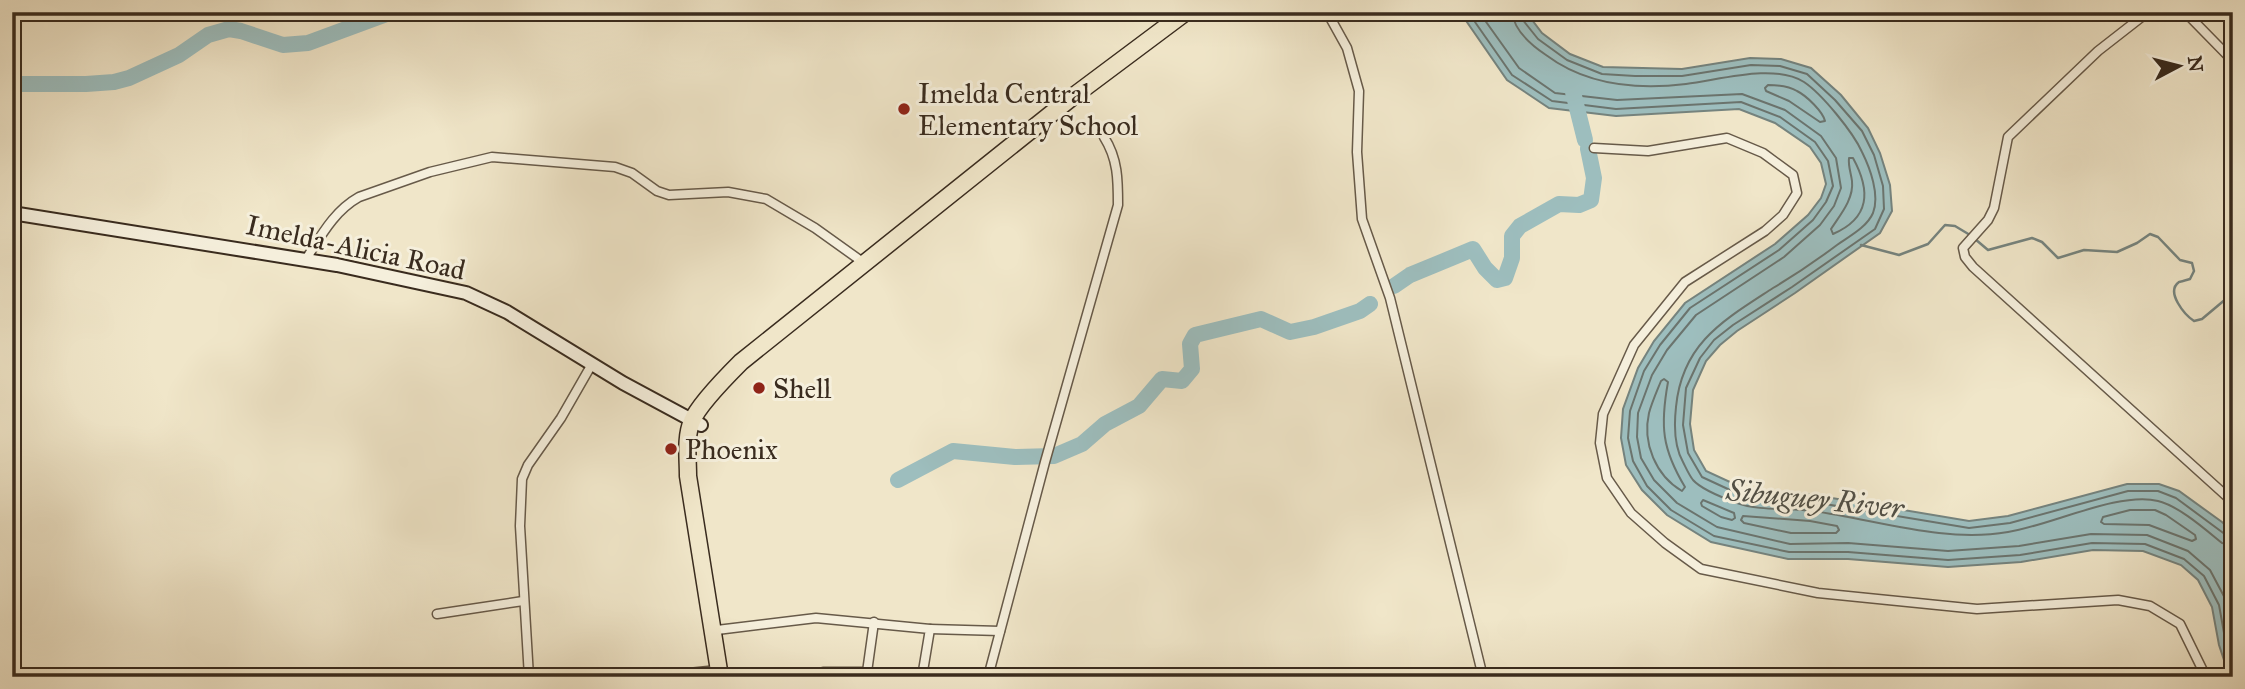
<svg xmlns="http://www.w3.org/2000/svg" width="2245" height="689" font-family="'IM FELL Great Primer',serif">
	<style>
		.water { fill: #9dbebe; stroke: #75837e; stroke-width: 2 }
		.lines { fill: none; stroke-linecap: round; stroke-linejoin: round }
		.shore { stroke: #6b746e; stroke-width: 2 }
		.stream { stroke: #75837e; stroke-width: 2.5 }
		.river { stroke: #9dbebe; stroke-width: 16 }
		.street-casing { stroke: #675a49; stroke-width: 11 }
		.secondary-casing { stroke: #392b1e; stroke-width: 16 }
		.highway-casing { stroke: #392b1e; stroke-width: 19 }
		.street { stroke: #f5efdc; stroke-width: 8 }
		.secondary { stroke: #f5efdc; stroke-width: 12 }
		.highway { stroke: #f0e6c9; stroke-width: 16 }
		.poi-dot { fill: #8f2418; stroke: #f5efdc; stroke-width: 2.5 }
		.labels { text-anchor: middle; stroke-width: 6; stroke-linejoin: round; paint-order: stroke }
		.poi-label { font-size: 28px; fill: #392b1e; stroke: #f5efdc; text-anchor: start }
		.street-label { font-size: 28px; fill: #392b1e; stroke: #f5efdc }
		.water-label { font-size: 30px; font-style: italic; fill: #525046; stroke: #f5efdc }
	</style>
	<rect width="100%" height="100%" fill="#f0e6c9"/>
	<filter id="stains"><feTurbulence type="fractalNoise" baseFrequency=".00286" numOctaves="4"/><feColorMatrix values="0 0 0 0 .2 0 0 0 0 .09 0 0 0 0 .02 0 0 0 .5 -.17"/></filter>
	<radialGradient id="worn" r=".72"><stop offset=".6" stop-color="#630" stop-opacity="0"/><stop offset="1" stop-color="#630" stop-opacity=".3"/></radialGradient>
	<!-- water -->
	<polygon class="water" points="1460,12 1526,12 1542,33 1570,54 1603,67 1682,69 1750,58 1781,59 1811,68 1841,95 1868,128 1880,153 1890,185 1892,211 1880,233 1795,293 1737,331 1720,345 1706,361 1693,390 1690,424 1694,450 1706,471 1745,489 1814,495 1969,521 2008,516 2127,484 2159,484 2179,491 2222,522 2233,532 2233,677 2229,675 2219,645 2212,607 2198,580 2181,565 2143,551 2093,550 2021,562 1948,567 1848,559 1788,559 1711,542 1667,515 1642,490 1626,465 1621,438 1623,409 1638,368 1654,341 1685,303 1775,244 1808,215 1821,198 1826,184 1821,163 1810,147 1775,123 1739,109 1616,116 1549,108 1507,80"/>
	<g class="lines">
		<!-- shore -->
		<g class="shore">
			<polyline points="1468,12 1512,75 1552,101 1616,109 1741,102 1780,117 1815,142 1828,161 1833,186 1826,202 1813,220 1779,250 1690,308 1660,345 1644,371 1630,411 1628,438 1633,461 1647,486 1671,510 1714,536 1789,552 1848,552 1948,560 2020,555 2092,543 2145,544 2184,559 2204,576 2219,605 2226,644 2233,664"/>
			<polyline points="1479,12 1519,68 1555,93 1617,100 1742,94 1785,110 1821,136 1836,158 1841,188 1834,206 1820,225 1784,257 1696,315 1667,350 1652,375 1638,413 1637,437 1641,458 1654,480 1677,503 1717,527 1790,544 1848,543 1948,551 2019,546 2091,534 2147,535 2188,551 2210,570 2227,602 2233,632"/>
			<path d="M 1512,12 C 1514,31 1531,45 1546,55 C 1586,85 1637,90 1686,84 C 1720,80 1773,63 1804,82 C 1822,94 1853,132 1862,152 C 1870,168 1880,195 1873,213 C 1867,227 1850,236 1837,245 C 1817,260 1795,275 1773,288 C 1724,320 1682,343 1676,407 C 1674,425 1674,446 1683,462 C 1686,468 1689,475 1693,480 C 1701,489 1726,499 1737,503 C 1758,511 1790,508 1813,511 C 1878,520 1943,543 2008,532 C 2049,526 2119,491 2158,501 C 2179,506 2206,530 2222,543 L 2233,545"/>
			<polyline points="1521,12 1522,19 1538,39 1567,60 1602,74 1635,76 1682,76 1751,65 1780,66 1807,74 1835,100 1862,131 1874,155 1883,186 1884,209 1875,229 1792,287 1733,325 1714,340 1700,358 1686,388 1683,425 1688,453 1702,477 1743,496 1813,502 1969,528 2010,523 2128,491 2158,491 2176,498 2226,535 2233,536"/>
			<path d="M 1768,85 C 1777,85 1789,86 1797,91 C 1807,96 1823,112 1825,121 L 1820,122 L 1789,101 L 1766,91 L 1765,88 Z"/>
			<path d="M 1849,158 L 1853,158 C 1871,191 1870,218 1833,234 L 1831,229 C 1840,215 1854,199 1852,181 C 1851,173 1848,166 1849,158 Z"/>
			<path d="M 1664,379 L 1668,382 C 1660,426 1662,449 1685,487 L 1682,491 C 1656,476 1642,443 1649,413 C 1652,402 1657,391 1661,381 Z"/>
			<polygon points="1703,500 1734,513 1735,518 1732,520 1721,517 1702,506 1701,503"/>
			<polygon points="2130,510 2155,510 2166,515 2195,535 2196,539 2192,541 2149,525 2104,524 2101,522 2103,517"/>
			<polygon points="1743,516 1810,521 1837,526 1839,530 1836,533 1791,533 1744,523 1741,520"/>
		</g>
		<!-- stream -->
		<g class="stream">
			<path d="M 1975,239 L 1988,250 L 2032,238 L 2042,242 L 2058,258 L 2084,250 L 2117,252 L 2137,243 L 2150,234 L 2158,237 L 2180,260 L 2192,263 L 2194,271 L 2190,279 C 2190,279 2180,282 2179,282 C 2165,292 2185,315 2194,321 L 2202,319 L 2233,293"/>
			<polyline points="1861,245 1899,255 1928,244 1945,225 1955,226 1970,235"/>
		</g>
		<!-- river -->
		<g class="river">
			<polyline points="12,84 86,84 114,82 129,78 179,55 208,35 229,29 241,31 283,45 308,43 392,12"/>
			<polyline points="1573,92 1585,140"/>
			<polyline points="1394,286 1410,275 1473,249 1485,268 1497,280 1505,278 1512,258 1512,236 1520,226 1559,204 1579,205 1591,200 1594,178 1588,149"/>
			<polyline points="898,480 953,451 1015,457 1054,456 1082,444 1105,424 1139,406 1162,379 1182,381 1192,369 1190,344 1195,335 1261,319 1290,332 1314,327 1360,311 1370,304"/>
		</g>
		<defs>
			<g id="street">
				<polyline points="1327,12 1347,48 1359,91 1357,152 1362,219 1390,298 1483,677"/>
				<polyline points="2148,12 2098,51 2008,137 1994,208 1988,220 1963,248 1965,257 1973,267 2233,502"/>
				<polyline points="2185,12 2233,61"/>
				<polyline points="1594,148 1648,151 1727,138 1763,153 1793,175 1797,193 1783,215 1765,231 1685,282 1634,345 1603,414 1600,443 1607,478 1631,513 1665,543 1701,569 1818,593 1977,609 2118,600 2150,606 2180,624 2206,677"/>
				<path d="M 306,259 C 321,236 334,211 359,197 L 430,172 L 492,157 L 615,167 L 632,173 L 657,191 L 669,195 L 728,192 L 766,199 L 815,228 L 864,263"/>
				<polyline points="437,614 523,601"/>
				<polyline points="930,629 1000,631"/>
				<polyline points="717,630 816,618 930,629 922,677"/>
				<polyline points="823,672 867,672 900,677"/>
				<polyline points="867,672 874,622"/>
				<polyline points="529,677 520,526 522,479 528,465 561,418 592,364"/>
				<polyline points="650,677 718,670"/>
				<path d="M 988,677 L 1045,462 L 1118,205 C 1118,180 1118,159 1104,137"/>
			</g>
			<polyline id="secondary" points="12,213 337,265 466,293 507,312 623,383 701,425"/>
			<path id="highway" d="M 720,677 L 688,476 C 688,458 685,437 692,421 C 698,406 729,374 741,362 L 1071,98 L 1186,12"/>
		</defs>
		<!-- street casing -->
		<use href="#street" class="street-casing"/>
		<!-- secondary casing -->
		<use href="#secondary" class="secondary-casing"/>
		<!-- highway casing -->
		<use href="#highway" class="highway-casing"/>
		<!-- street -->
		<use href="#street" class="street"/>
		<!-- secondary -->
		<use href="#secondary" class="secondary"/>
		<!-- highway -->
		<use href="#highway" class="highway"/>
	</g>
	<!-- markers -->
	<g class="poi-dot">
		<circle cx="904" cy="109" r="7"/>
		<circle cx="759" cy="388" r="7"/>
		<circle cx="671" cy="449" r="7"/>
	</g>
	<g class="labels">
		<!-- poi labels -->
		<g class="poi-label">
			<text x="918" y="103">Imelda Central<tspan x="918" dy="32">Elementary School</tspan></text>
			<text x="773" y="398">Shell</text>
			<text x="685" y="459">Phoenix</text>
		</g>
		<!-- street labels -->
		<g class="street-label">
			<text transform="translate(356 247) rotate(12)" y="10">Imelda-Alicia Road</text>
		</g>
		<!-- water labels -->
		<g class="water-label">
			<text transform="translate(1815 499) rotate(6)" y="10">Sibuguey River</text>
		</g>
	</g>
	<!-- margin -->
	<rect width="2245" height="689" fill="none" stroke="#f0e6c9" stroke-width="42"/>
	<rect x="14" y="14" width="2217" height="661" fill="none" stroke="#392b1e" stroke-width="3.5"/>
	<rect x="21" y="21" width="2203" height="647" fill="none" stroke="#392b1e" stroke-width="2"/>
	<!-- north arrow -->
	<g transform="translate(2179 66) rotate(83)" stroke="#f5efdc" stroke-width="5" paint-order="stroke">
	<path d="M0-5L12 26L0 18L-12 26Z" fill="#392b1e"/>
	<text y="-10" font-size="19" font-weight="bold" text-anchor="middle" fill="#392b1e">N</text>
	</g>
	<rect width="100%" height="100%" filter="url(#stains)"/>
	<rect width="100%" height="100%" fill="url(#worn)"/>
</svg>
